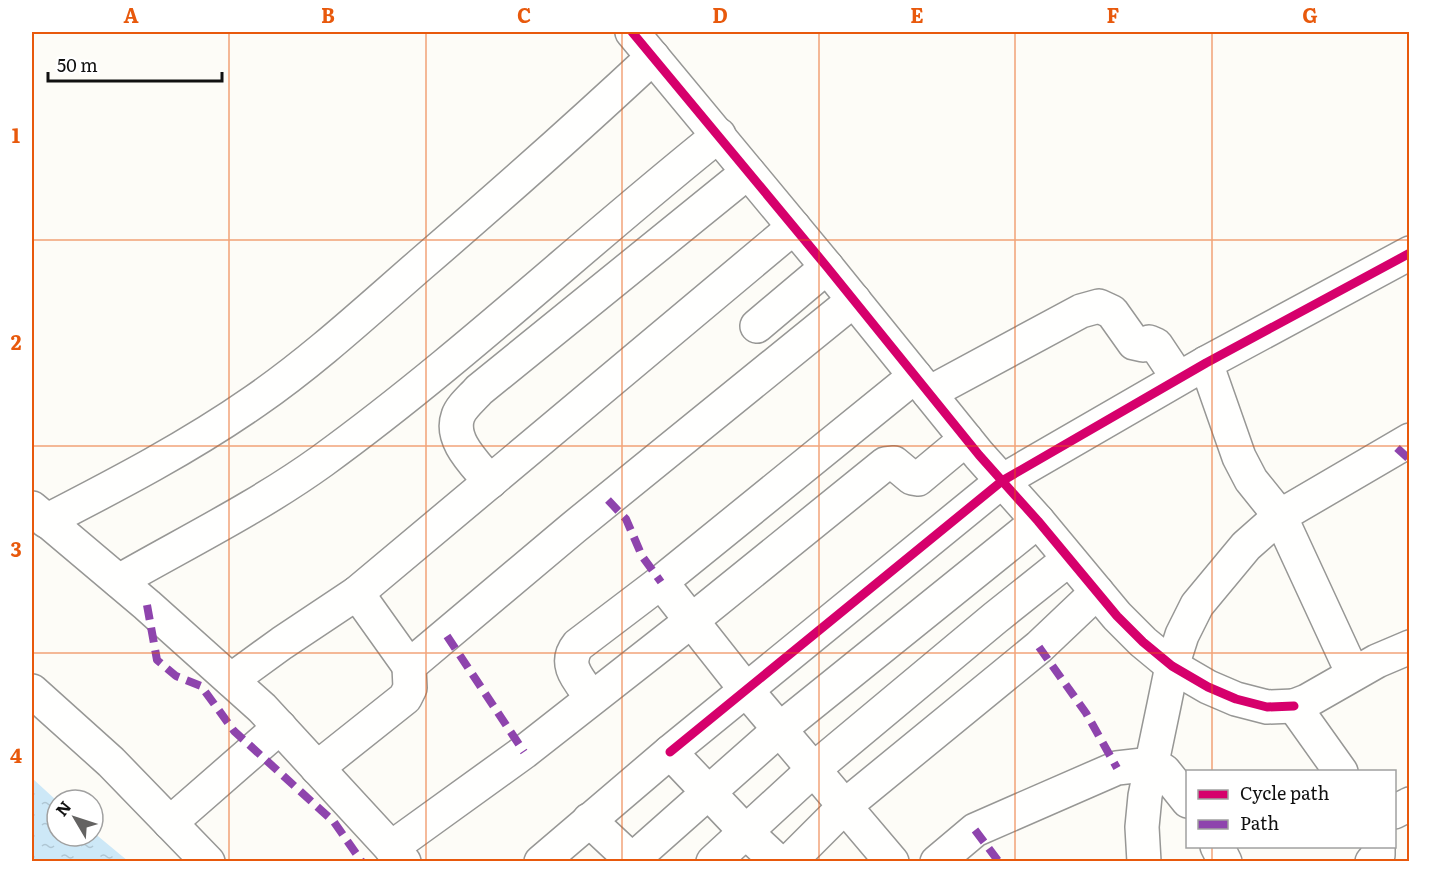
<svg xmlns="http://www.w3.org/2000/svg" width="1441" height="893" font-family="Literata,serif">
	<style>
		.water { fill: url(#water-ripples) }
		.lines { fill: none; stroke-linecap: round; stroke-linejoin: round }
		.minor-casing { stroke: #979795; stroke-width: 36 }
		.minor { stroke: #fffffe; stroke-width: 33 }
		.quiet { stroke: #8e44ad; stroke-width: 8; stroke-dasharray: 15 8; stroke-linecap: butt }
		.cycleway-casing { stroke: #fff; stroke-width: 13 }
		.cycleway { stroke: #d6006c; stroke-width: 9 }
		.grid { fill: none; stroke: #e8590c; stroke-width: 1.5; stroke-opacity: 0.55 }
		.neatline { fill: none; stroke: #e8590c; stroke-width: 2 }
		.grid-label { font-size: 20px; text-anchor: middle; font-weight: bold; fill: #e8590c }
	</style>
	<defs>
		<pattern id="water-ripples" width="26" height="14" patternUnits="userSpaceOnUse" patternTransform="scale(1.5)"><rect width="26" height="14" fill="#cde8f7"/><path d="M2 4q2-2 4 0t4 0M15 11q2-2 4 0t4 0" fill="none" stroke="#afc6d3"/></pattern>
	</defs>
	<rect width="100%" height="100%" fill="#fdfcf7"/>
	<!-- water -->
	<polygon class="water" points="32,778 57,801 57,836 93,836 93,832 128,861 32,861"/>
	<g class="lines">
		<defs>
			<g id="minor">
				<polyline points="632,32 827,267 979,455 1038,521 1117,616 1143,642 1172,666 1208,687 1236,699 1267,707 1294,706"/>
				<polyline points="757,326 827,267"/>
				<polyline points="1206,363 1239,457 1251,480 1280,516 1353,674"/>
				<polyline points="929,393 1081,311 1099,306 1112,312 1134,343 1143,345 1149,342 1156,345 1178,378"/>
				<path d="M 490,482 C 477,465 449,441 458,416 C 461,407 472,398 479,390 L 748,172"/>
				<polyline points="32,508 147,605 262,708 404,862"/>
				<path d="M 46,521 C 118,484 189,447 255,401 C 313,361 366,312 420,265 C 499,197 577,128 653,57"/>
				<path d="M 119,581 C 187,542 258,507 322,461 C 461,360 585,242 719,135"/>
				<polyline points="661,582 747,691 892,862"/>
				<polyline points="357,593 794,227"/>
				<polyline points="231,680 282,643 357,593 409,666 573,528 854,300"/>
				<polyline points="32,691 111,762 208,862"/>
				<path d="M 592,698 C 580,681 562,665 578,645 L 661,582 L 915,376"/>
				<polyline points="670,752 1002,481 1206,363 1410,253"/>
				<polyline points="317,768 405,698 410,688 409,666"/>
				<polyline points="1341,772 1294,706 1307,701 1377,661 1410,647"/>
				<polyline points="1394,812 1410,804"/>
				<polyline points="589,820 634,862"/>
				<polyline points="170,823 280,727"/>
				<polyline points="1217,846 1225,862"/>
				<polyline points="391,848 524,752 691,621 885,464 894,463 912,478 918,479 966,439"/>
				<polyline points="541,862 670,752 746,832 778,862"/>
				<polyline points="630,862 780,729 1038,521"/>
				<polyline points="713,862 814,769 995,618 1069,559"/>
				<polyline points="789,862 846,805 1039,647 1097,592"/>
				<polyline points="937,862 975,830 1117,768 1152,764 1164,771 1188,801"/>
				<polyline points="1144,862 1142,827 1145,796 1164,705 1172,666 1182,635 1197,605 1246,546 1280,516 1410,440"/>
				<polyline points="1372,862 1378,855 1378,846"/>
			</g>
		</defs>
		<!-- minor casing -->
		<use href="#minor" class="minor-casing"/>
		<!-- minor -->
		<use href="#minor" class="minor"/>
		<!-- quiet -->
		<g class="quiet">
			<polyline points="1397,448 1410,460"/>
			<polyline points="608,500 626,519 642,556 661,582"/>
			<polyline points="147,605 157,660 176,676 201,686 234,731 334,822 362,862"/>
			<polyline points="447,636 524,752"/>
			<polyline points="1039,647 1086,713 1117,768"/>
			<polyline points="975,830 999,862"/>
		</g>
		<defs>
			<g id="cycleway">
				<polyline points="632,32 827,267 979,455 1038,521 1117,616 1143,642 1172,666 1208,687 1236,699 1267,707 1294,706"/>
				<polyline points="670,752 1002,481 1206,363 1410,253"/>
			</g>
		</defs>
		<!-- cycleway casing -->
		<use href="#cycleway" class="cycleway-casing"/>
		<!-- cycleway -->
		<use href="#cycleway" class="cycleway"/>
	</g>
	<!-- grid -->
	<path class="grid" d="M 229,32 L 229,862M 426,32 L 426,862M 622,32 L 622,862M 819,32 L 819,862M 1015,32 L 1015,862M 1212,32 L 1212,772M 32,240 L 1410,240M 32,446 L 1410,446M 32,653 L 1410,653M 1212,846 L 1212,862"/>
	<!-- border -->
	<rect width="1441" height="893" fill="none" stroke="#ffffff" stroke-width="66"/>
	<!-- legend -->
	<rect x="1186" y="770" width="210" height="78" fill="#ffffff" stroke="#a0a0a0" stroke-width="1.5"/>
	<rect x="1198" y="790" width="30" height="9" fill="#d6006c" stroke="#a0a0a0" stroke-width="1.5"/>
	<text x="1240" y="800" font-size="18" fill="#111111">Cycle path</text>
	<rect x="1198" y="820" width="30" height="9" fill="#8e44ad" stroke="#a0a0a0" stroke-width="1.5"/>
	<text x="1240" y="830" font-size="18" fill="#111111">Path</text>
	<!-- north arrow -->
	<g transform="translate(75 818) rotate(309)"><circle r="28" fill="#ffffff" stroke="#a0a0a0" stroke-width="1.5"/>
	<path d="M0-4.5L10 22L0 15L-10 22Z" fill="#646362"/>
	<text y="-9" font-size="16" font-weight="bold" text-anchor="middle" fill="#111111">N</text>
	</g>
	<!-- scale -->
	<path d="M48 72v9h174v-9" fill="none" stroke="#111111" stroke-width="3"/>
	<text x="57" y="72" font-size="18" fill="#111111" stroke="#ffffff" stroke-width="4.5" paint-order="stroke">50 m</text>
	<rect x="33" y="33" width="1375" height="827" class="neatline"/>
	<g class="grid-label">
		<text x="131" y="23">A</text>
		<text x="328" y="23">B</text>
		<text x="524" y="23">C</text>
		<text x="720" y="23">D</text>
		<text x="917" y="23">E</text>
		<text x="1113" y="23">F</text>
		<text x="1310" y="23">G</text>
		<text x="16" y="143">1</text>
		<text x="16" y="350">2</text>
		<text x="16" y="557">3</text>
		<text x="16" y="763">4</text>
	</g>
</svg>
